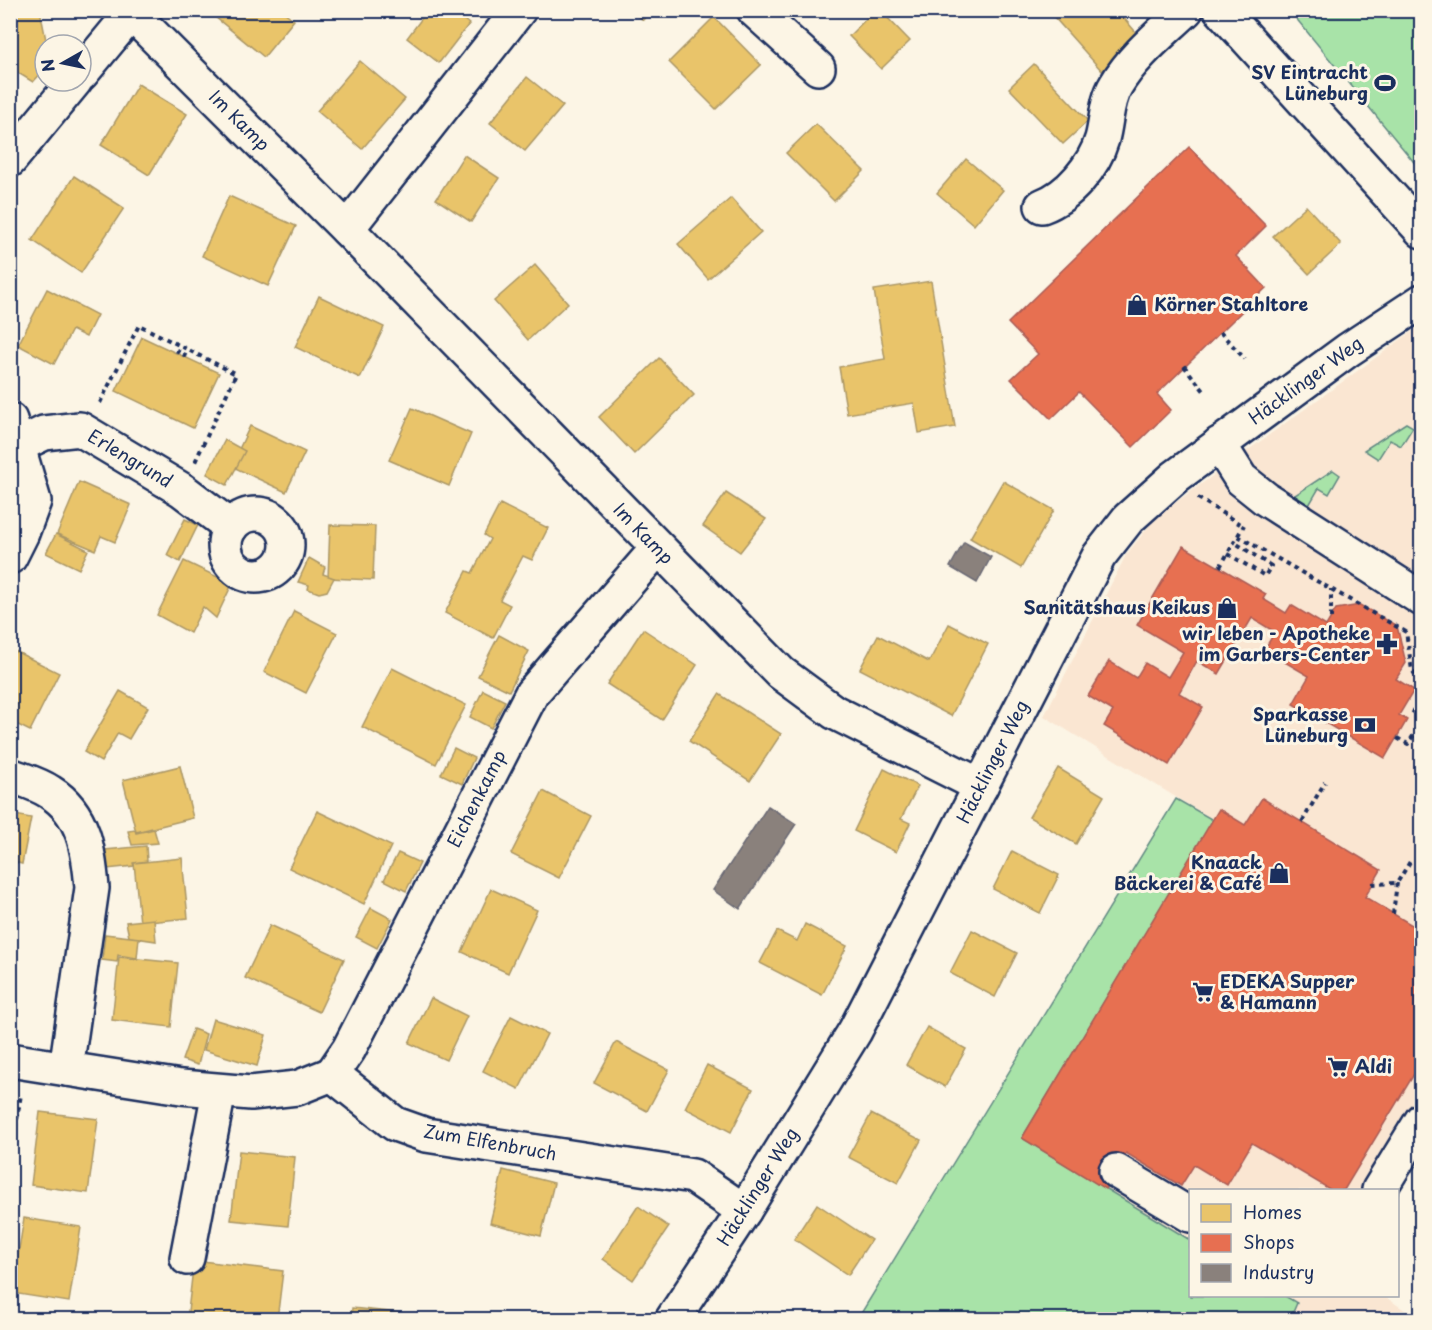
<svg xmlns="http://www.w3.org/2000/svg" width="1432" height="1330" font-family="'Playpen Sans',sans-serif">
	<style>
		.built { fill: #fae6d2 }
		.green { fill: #a8e3a8; stroke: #628983; stroke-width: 1.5 }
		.homes { fill: #e9c46a; stroke: #ab9766; stroke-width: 1.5 }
		.shops { fill: #e76f51; stroke: #aa5c55; stroke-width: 1.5 }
		.industry { fill: #8a817c; stroke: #696873; stroke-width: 1.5 }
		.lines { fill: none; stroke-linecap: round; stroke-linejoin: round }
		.minor-casing { stroke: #1b2f5e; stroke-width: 38 }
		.path { stroke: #1b2f5e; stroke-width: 4; stroke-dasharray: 4.5 4.5; stroke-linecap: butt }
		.minor { stroke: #fcf5e5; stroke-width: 33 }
		.labels { text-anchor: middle; stroke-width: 6; stroke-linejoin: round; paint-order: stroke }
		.poi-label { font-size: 18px; font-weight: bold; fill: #1b2f5e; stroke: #fcf5e5; text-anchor: end }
		.street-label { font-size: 18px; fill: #1b2f5e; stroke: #fcf5e5 }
	</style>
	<rect width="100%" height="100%" fill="#fcf5e5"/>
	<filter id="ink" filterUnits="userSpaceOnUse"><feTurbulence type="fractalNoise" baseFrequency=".0167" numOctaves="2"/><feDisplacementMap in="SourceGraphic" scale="12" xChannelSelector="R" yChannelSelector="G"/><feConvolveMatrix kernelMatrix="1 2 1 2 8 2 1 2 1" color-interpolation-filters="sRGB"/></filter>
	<g filter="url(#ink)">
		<!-- built -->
		<g class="built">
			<polygon points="1421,325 1421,1149 1396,1190 1190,1190 1190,1240 1022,1138 1213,820 1044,716 1126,555 1157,516"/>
			<polygon points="1285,1296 1384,1296 1418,1319 1290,1319 1297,1303"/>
		</g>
		<!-- green -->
		<g class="green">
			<polygon points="1290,11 1421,11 1421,171 1409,156"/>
			<polygon points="1406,423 1413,427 1401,446 1390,440 1378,459 1364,450"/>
			<polygon points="1333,470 1340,475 1329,494 1319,488 1308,507 1292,497"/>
			<polygon points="1176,799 1213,820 1022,1138 1190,1240 1190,1296 1285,1296 1297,1303 1290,1319 857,1320"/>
		</g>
		<!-- homes -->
		<g class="homes">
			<polygon points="10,10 40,10 47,45 45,45 45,69 33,82 10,68"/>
			<polygon points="210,10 282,10 294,20 264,57 209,12"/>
			<polygon points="428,10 452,10 469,24 439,63 407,38"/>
			<polygon points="631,10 651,10 643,20"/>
			<polygon points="875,10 880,10 910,41 881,69 849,36"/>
			<polygon points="1060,10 1117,10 1140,37 1102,71 1053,16"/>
			<polygon points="714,17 761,65 716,109 669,62"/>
			<polygon points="360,61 405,99 362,149 317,111"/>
			<polygon points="1034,64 1088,121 1063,144 1009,88"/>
			<polygon points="527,77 563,106 525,151 490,123"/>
			<polygon points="138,84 187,114 149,175 101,145"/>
			<polygon points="816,124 864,171 834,201 786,153"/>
			<polygon points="464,155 499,178 471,222 436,199"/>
			<polygon points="966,159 1003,190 974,225 937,193"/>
			<polygon points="74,176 124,208 81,273 32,240"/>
			<polygon points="229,196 296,226 268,286 202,256"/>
			<polygon points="731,198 761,232 708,279 678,244"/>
			<polygon points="1306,206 1341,244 1309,274 1273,236"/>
			<polygon points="535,265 568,303 528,340 494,301"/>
			<polygon points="931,281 955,427 919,433 914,403 847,414 839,367 885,359 874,290"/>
			<polygon points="47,289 97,315 86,337 72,330 54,364 18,345"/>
			<polygon points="319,296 384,327 360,378 295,347"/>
			<polygon points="142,337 219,373 193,428 116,391"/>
			<polygon points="659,358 694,395 634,454 599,417"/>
			<polygon points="412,408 471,434 449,486 389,460"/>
			<polygon points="250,426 305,452 286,492 231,466"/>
			<polygon points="225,440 245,451 227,485 207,474"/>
			<polygon points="1003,481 1054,510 1021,568 970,538"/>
			<polygon points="79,482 131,505 115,542 101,536 95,550 57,534"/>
			<polygon points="726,493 766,519 740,552 703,526"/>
			<polygon points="500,504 548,528 532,560 523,556 500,600 510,605 493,638 445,613 467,571 472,573 490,539 484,535"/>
			<polygon points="185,519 198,525 180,562 167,555"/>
			<polygon points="330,525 375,526 373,580 328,578"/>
			<polygon points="56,534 88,550 79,569 46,553"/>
			<polygon points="309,558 325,567 323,574 334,578 327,591 319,593 308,589 309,585 298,582"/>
			<polygon points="184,561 232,584 216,618 203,607 190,633 157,615"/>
			<polygon points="294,611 337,633 306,693 264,672"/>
			<polygon points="949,624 988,644 951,716 860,669 878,635 929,662"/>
			<polygon points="643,629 697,665 662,720 607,684"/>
			<polygon points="499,635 529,651 509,691 478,676"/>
			<polygon points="15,651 59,673 30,731 10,721 10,660"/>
			<polygon points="392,668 466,705 436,764 362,727"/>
			<polygon points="483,690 505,701 491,728 470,717"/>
			<polygon points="120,691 148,707 129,739 118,733 101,762 84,752"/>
			<polygon points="719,694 781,734 750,781 689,741"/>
			<polygon points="454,748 474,758 462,784 441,774"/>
			<polygon points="180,766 193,818 136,832 123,780"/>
			<polygon points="1058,768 1104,796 1076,844 1029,817"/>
			<polygon points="884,769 918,786 901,819 910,823 896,852 854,831"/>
			<polygon points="543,791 591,816 559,878 511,854"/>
			<polygon points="317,811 391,846 364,904 289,868"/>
			<polygon points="10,814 31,818 22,864 10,861"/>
			<polygon points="154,829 158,843 132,845 128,831 135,830 136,833"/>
			<polygon points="146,846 147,861 133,863 134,866 107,869 105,850"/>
			<polygon points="1012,851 1059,875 1040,913 993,889"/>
			<polygon points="398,853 420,863 406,891 384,880"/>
			<polygon points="182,858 188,918 140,923 134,863"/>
			<polygon points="491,889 537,910 508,973 462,952"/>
			<polygon points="371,908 392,919 377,948 356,937"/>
			<polygon points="154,919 156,941 129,937 126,922"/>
			<polygon points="805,924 847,946 822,995 760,963 777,931 797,941"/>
			<polygon points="270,925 344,959 319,1012 245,978"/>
			<polygon points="972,930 1017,953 995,997 950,973"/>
			<polygon points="105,934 139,938 137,958 118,955 117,962 102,960"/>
			<polygon points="119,957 178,963 171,1027 112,1020"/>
			<polygon points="431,998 467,1016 446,1060 409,1043"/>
			<polygon points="511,1016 547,1034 519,1089 483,1071"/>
			<polygon points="213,1019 266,1035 257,1066 204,1050"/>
			<polygon points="927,1027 966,1049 945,1087 906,1065"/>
			<polygon points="193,1029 206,1034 198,1065 182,1060"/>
			<polygon points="616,1042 669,1070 647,1111 594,1083"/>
			<polygon points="707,1065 753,1089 731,1132 685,1108"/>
			<polygon points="40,1112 98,1119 88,1193 31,1185"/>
			<polygon points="871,1114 921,1140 898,1183 848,1157"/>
			<polygon points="239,1151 295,1157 288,1226 231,1220"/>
			<polygon points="503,1170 554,1183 541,1236 490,1223"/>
			<polygon points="817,1204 871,1240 848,1275 794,1239"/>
			<polygon points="638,1206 669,1227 633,1280 603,1259"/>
			<polygon points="24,1218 81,1227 69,1302 12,1293"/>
			<polygon points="194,1260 283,1271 277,1320 187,1320"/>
			<polygon points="352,1308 399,1313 399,1320 351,1320"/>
		</g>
		<!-- shops -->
		<g class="shops">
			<polygon points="1189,147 1266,226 1236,256 1266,288 1157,394 1171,410 1133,447 1079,392 1051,419 1011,379 1038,354 1008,323"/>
			<polygon points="1183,546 1266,594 1263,599 1286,613 1291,605 1326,626 1336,609 1360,605 1397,626 1406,663 1396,679 1414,690 1399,715 1407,720 1385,758 1293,704 1309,676 1264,650 1275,632 1252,618 1219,674 1197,661 1179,693 1203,707 1169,765 1104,726 1113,711 1088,696 1109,661 1136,678 1145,663 1168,677 1183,652 1137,625"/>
			<polygon points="1262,798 1381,870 1365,897 1422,931 1422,1061 1344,1190 1331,1190 1252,1143 1227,1185 1194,1165 1181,1186 1126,1153 1105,1189 1022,1138 1219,809 1245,825"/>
		</g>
		<!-- industry -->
		<g class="industry">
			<polygon points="964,542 991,557 977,583 950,567"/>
			<polygon points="768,806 796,824 740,909 713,890"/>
		</g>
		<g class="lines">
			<defs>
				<g id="minor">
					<polyline points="125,10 131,13 347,229 781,673 834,712 981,786"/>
					<polyline points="754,10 818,68"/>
					<polyline points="1221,10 1422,231"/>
					<polyline points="81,74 134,10"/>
					<polyline points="10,160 75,81"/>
					<path d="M 1042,206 C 1069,196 1094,166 1102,139 C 1107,121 1106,101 1116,85 C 1133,56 1162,33 1186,10"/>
					<polyline points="347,229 519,10"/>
					<polyline points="10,420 34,501 22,533 10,557"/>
					<polyline points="1219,444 1241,479 1266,499 1422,599"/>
					<polyline points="19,445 44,433 80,429 182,490 231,527"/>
					<circle cx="256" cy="545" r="31"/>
					<path d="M 10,775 C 23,780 38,784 50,792 C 84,813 89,851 92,888 L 66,1069"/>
					<polyline points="10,1060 181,1087 251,1093 297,1088 332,1074 395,1124 426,1135 693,1176 744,1211"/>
					<polyline points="332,1074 349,1049 532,693 657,549"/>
					<polyline points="1116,1171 1190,1215"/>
					<polyline points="1379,1190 1422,1120"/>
					<polyline points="187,1258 219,1091"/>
					<polyline points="672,1320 744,1211 855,1031 1099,556 1128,519 1175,477 1348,350 1422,301"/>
				</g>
			</defs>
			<!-- minor casing -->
			<use href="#minor" class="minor-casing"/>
			<!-- path -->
			<g class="path">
				<polyline points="1220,332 1245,359"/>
				<polyline points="177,353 180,346"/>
				<polyline points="184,357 187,349"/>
				<polyline points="1184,366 1204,391"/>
				<polyline points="100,403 139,325 236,374 195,462"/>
				<polyline points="1198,498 1243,526"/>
				<polyline points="1238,536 1406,632 1412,670 1422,685"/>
				<polyline points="1228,554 1265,576 1271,566 1234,542"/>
				<polyline points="1220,567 1244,525"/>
				<polyline points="1331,618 1331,589"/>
				<polyline points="1422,693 1412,715 1422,720"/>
				<polyline points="1397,738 1408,744 1422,722"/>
				<polyline points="1302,822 1325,782"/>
				<polyline points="1372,884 1397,883 1411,860"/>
				<polyline points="1393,914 1397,883"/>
				<polyline points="10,1164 21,1094"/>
			</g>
			<!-- minor -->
			<use href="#minor" class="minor"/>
		</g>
	</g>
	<!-- icons -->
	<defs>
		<symbol id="stadium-bare" viewBox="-9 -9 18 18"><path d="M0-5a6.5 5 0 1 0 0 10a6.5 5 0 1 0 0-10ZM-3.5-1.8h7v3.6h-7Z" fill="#1b2f5e" stroke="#fcf5e5" stroke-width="2.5" paint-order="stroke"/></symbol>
		<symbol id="shop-bare" viewBox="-9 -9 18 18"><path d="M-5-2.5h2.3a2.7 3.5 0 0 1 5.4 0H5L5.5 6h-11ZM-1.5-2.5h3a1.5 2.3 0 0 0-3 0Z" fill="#1b2f5e" stroke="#fcf5e5" stroke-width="2.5" paint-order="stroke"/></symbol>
		<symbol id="pharmacy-bare" viewBox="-9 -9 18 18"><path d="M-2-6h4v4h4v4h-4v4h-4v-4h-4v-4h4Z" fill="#1b2f5e" stroke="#fcf5e5" stroke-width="2.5" paint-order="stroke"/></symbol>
		<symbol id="bank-bare" viewBox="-9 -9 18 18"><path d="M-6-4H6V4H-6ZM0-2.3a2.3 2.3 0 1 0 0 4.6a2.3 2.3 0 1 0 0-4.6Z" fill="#1b2f5e" stroke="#fcf5e5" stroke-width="2.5" paint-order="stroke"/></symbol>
		<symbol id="supermarket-bare" viewBox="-9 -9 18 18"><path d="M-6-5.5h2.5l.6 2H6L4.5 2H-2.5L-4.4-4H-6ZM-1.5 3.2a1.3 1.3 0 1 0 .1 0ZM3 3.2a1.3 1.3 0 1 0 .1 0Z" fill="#1b2f5e" stroke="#fcf5e5" stroke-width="2.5" paint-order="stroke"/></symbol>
	</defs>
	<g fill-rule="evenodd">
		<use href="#stadium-bare" x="1370" y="68" width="30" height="30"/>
		<use href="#shop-bare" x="1122" y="290" width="30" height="30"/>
		<use href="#shop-bare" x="1212" y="593" width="30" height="30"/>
		<use href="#pharmacy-bare" x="1372" y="629" width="30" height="30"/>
		<use href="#bank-bare" x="1350" y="710" width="30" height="30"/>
		<use href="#shop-bare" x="1264" y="858" width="30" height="30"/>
		<use href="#supermarket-bare" x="1188" y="977" width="30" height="30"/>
		<use href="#supermarket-bare" x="1323" y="1052" width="30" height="30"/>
	</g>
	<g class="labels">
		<!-- poi labels -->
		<g class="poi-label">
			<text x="1368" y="79">SV Eintracht<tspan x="1368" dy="21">Lüneburg</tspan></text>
			<text x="1154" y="311" text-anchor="start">Körner Stahltore</text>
			<text x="1210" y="614">Sanitätshaus Keikus</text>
			<text x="1370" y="640">wir leben - Apotheke<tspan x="1370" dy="21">im Garbers-Center</tspan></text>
			<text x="1348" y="721">Sparkasse<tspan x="1348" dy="21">Lüneburg</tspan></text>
			<text x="1262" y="869">Knaack<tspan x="1262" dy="21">Bäckerei &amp; Café</tspan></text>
			<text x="1220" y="988" text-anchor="start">EDEKA Supper<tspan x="1220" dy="21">&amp; Hamann</tspan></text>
			<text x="1355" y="1073" text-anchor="start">Aldi</text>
		</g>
		<!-- street labels -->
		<g class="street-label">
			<text transform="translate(239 121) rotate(45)" y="6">Im Kamp</text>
			<text transform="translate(1306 381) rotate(-36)" y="6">Häcklinger Weg</text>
			<text transform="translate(130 459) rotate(31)" y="6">Erlengrund</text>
			<text transform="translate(643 534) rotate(46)" y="6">Im Kamp</text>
			<text transform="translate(993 762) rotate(-63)" y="6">Häcklinger Weg</text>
			<text transform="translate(477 799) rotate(-63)" y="6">Eichenkamp</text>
			<text transform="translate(490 1143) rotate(10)" y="6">Zum Elfenbruch</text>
			<text transform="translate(758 1187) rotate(-58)" y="6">Häcklinger Weg</text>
		</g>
	</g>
	<!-- margin -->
	<rect width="1432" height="1330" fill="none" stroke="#fcf5e5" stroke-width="36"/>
	<rect x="18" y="18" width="1396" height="1294" fill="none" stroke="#1b2f5e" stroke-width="2" filter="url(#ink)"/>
	<!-- legend -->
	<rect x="1189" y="1189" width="210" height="108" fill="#fcf5e5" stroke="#a2a6af" stroke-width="1.5"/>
	<rect x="1201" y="1204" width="30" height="18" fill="#e9c46a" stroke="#a2a6af" stroke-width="1.5"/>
	<text x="1243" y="1219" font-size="18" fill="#1b2f5e">Homes</text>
	<rect x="1201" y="1234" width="30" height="18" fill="#e76f51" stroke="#a2a6af" stroke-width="1.5"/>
	<text x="1243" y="1249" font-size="18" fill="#1b2f5e">Shops</text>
	<rect x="1201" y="1264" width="30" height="18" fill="#8a817c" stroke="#a2a6af" stroke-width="1.5"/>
	<text x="1243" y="1279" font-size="18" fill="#1b2f5e">Industry</text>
	<!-- north arrow -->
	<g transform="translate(63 63) rotate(261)"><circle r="28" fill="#fcf5e5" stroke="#a2a6af" stroke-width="1.5"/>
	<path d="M0-4.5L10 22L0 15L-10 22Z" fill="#1b2f5e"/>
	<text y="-9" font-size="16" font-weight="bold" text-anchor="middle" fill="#1b2f5e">N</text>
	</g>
</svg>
